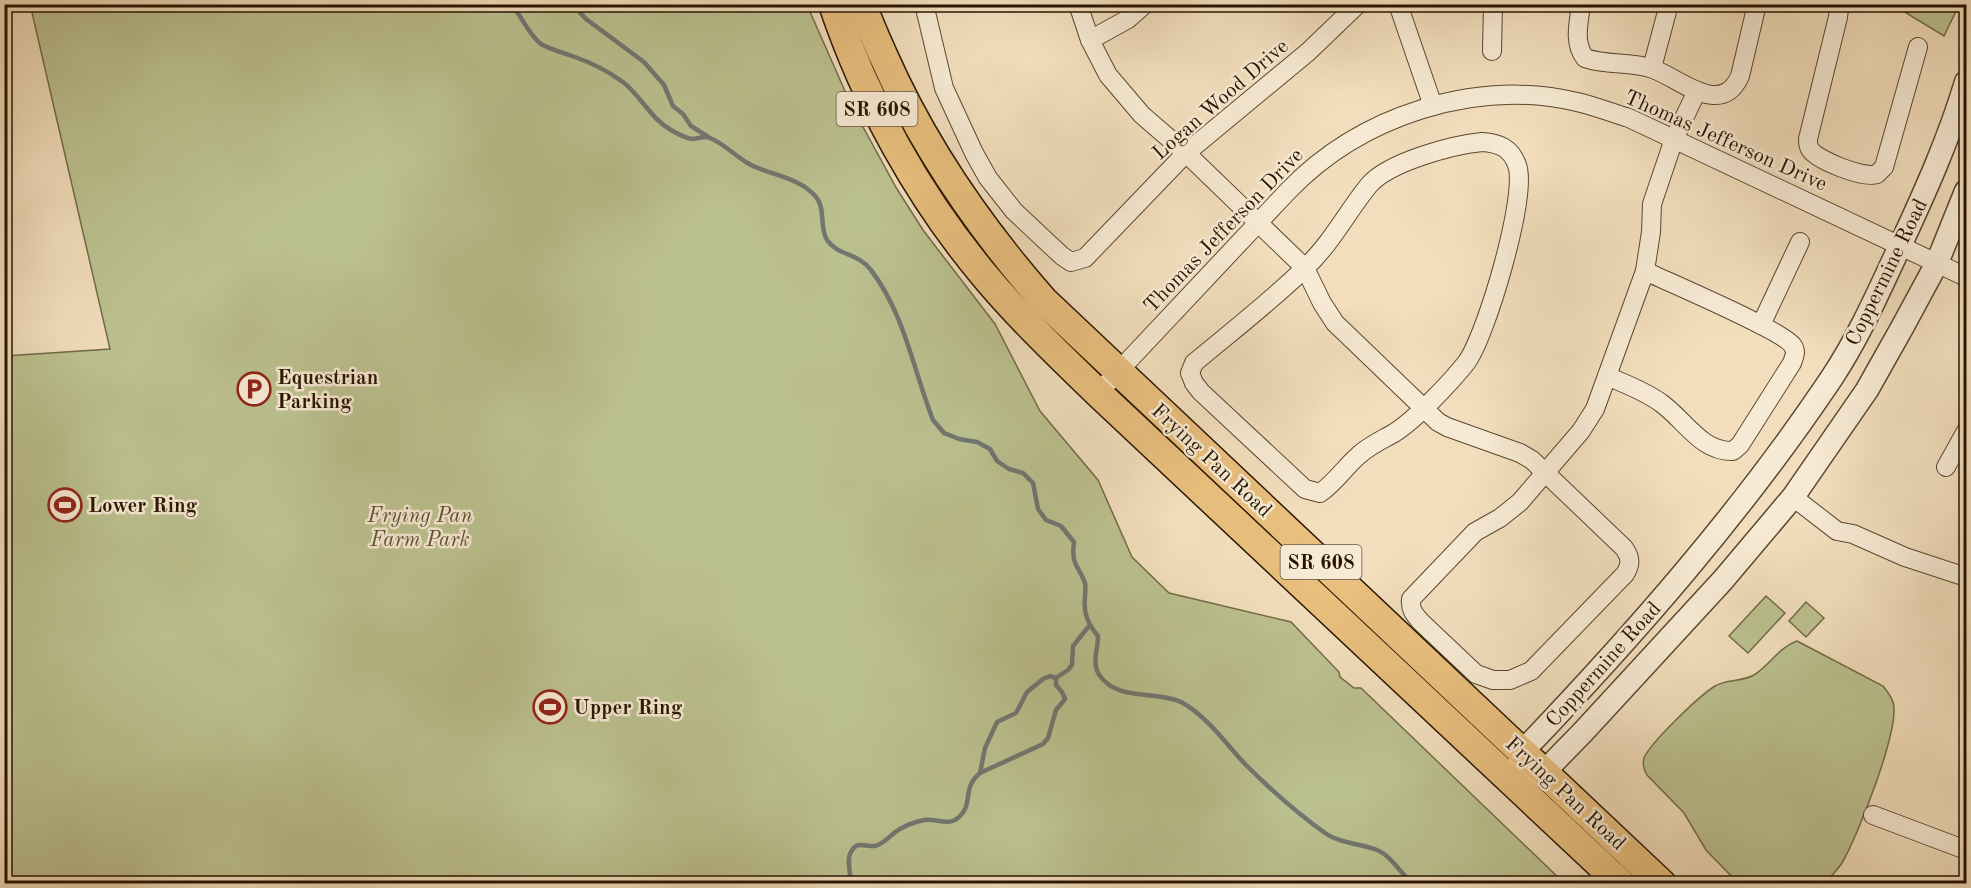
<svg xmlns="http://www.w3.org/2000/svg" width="1971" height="888" font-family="'Old Standard TT',serif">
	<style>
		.green { fill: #bcc190; stroke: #726b48; stroke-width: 1.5 }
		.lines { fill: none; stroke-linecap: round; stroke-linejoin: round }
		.stream { stroke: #717771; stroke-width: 4.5 }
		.minor-casing { stroke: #5a472f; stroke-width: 20 }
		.tertiary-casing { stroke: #5a472f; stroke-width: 25 }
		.primary-casing { stroke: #281500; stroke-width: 31 }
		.minor { stroke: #f7ead4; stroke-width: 18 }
		.tertiary { stroke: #f7ead4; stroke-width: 22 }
		.primary { stroke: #e9bf7e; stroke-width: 28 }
		.labels { text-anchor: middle; stroke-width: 5; stroke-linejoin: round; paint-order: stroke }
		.shield { fill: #f7ead4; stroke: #665540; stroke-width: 1.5 }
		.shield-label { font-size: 20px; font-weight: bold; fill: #281500 }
		.street-label { font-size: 21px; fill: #281500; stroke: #f7ead4 }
		.poi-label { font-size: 21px; font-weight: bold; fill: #281500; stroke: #f7ead4; text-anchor: start }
		.park-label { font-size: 21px; font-style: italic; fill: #5c5132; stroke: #f7ead4 }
	</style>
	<rect width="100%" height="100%" fill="#f2debd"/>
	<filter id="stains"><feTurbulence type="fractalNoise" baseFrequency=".00333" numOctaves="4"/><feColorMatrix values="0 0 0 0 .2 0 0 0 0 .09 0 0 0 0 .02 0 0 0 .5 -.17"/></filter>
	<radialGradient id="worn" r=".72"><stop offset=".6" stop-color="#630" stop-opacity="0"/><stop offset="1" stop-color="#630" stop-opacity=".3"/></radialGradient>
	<!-- green -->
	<g class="green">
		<polygon points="30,4 807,5 852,107 897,189 923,230 995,324 1040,411 1098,480 1132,557 1169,593 1291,622 1339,672 1340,677 1354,688 1361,688 1562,881 1584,876 1592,883 5,883 5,356 110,349"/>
		<polygon points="1893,5 1959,4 1959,5 1944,36"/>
		<polygon points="1766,596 1785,613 1748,653 1729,636"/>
		<polygon points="1806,602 1824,618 1806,637 1789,621"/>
		<path d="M 1797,641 L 1883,686 C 1887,691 1891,696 1893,702 C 1901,727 1857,838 1842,863 C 1837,870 1831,877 1824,883 L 1738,883 L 1706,850 L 1684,813 L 1647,775 C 1644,770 1642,765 1644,758 C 1651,742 1699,696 1715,686 C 1727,679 1742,682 1754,675 C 1770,665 1779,647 1797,641 Z"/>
	</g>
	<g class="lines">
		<!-- stream -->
		<g class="stream">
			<path d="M 511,4 C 522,16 528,34 541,44 C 551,50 565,53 575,57 C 592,63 609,72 623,82 C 641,96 651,119 671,130 C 676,133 686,138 692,139 C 698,139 704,135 710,138 C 725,144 736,157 751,165 C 771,175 801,178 816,197 C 826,209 819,227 827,240 C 838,256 857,252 871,270 C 905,315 913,369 933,420 L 944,433 L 959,439 L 977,442 L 990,449 L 997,461 L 1009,469 L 1023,473 L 1033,483 L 1038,509 L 1046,520 L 1061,526 L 1074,542 C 1071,566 1078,564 1085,583 C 1086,587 1085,592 1085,597 C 1083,613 1088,624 1098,636 C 1098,650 1091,664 1100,676 C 1119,702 1156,690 1181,702 C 1207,716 1226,744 1246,765 C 1271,790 1297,813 1325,833 C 1340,844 1360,843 1377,850 C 1390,855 1399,871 1410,881 L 1444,879 L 1460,884"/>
			<polyline points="572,4 586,19 644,62 664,85 673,106 683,114 691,126 707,136"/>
			<polyline points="980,773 985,748 997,722 1016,713 1027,692 1043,679 1050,676 1056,678 1068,670 1072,665 1073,646 1089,626"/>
			<path d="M 851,884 C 851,875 846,859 851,852 C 857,840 865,847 875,846 C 883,844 888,838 894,833 C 902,827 914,822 924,820 C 936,818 949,827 959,817 C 974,804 961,789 980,773 L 1043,744 L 1048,738 L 1056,710 L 1065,699 L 1062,692 L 1056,685 L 1056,678"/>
		</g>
		<defs>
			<g id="minor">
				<polyline points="924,4 944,88 974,153 988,178 1014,211 1062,256 1071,262 1085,258 1186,153 1308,52 1358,4"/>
				<path d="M 1078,4 L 1090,40 L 1108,75 L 1142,115 L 1186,153 L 1305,268 L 1322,303 L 1335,323 L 1438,422 L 1447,427 L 1520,453 L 1532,460 L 1624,548 C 1631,558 1631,564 1625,574 L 1531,671 L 1510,680 L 1493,680 L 1476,674 L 1421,622 C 1414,614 1410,610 1411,599 L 1475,532 L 1500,518 L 1520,502 L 1581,431 L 1595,409 L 1645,271 L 1651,232 L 1652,204 L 1674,139 L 1697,91"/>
				<polyline points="1398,4 1433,106"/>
				<path d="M 1581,4 C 1579,23 1573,42 1585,58 C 1607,66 1632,61 1653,69 C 1681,79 1721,118 1740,76 L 1757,4"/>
				<path d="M 1836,4 L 1839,9 L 1838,17 L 1808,139 C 1808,142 1808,146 1810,149 C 1816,160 1864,179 1877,174 C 1878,173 1883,168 1884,167 L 1918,47"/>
				<polyline points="1090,40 1128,19 1145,4"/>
				<polyline points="1492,51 1493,4"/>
				<polyline points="1652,68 1669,4"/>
				<path d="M 1482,142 C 1499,143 1511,148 1517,165 C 1528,195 1486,337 1466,363 C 1450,383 1415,420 1394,433 C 1382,440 1370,445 1359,455 C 1345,467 1335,483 1320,493 L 1305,489 L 1201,392 L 1194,383 L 1190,373 L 1194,363 C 1231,332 1270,302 1305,268 C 1331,244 1347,212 1369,185 C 1389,162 1452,145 1482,142 Z"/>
				<polyline points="1761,325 1800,242"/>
				<path d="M 1607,376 C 1625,384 1645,391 1661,403 C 1685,420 1701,452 1733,451 L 1740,445 L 1792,363 C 1794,357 1797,352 1793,346 C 1784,331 1668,282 1645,271"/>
				<path d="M 1098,393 L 1288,191 C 1360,116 1475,78 1577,102 C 1595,106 1612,113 1629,118 L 1966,277"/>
				<polyline points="1946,467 1966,431"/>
				<polyline points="1793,497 1837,531 1853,534 1905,557 1966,577"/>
				<polyline points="1873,815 1966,850"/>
			</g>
			<g id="tertiary">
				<path d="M 1518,768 L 1522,752 C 1634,635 1741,513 1831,379 C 1859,337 1879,291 1900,246 C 1925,192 1949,139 1966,82"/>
				<polyline points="1530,778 1544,772 1583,732 1723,580 1793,497 1867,390 1903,326 1937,263 1966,191"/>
			</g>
			<g id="primary">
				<path d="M 833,4 C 866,102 918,196 984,275 C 1019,317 1059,355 1098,393 L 1621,884"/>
				<path d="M 862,4 C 868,22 876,39 883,55 C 923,146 979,227 1044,301 L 1662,884"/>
			</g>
		</defs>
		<!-- minor casing -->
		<use href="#minor" class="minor-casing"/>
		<!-- tertiary casing -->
		<use href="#tertiary" class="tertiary-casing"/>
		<!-- primary casing -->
		<use href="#primary" class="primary-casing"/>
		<!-- minor -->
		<use href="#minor" class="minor"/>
		<!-- tertiary -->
		<use href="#tertiary" class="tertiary"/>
		<!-- primary -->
		<use href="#primary" class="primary"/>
	</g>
	<!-- icons -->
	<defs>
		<symbol id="parking-ring" viewBox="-11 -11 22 22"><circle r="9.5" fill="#f7ead4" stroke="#8f2418" stroke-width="1.5"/><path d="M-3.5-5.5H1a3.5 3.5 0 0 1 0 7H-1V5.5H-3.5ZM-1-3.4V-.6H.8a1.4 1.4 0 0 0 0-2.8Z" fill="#8f2418"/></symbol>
		<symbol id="stadium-ring" viewBox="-11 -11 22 22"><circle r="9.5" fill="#f7ead4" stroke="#8f2418" stroke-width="1.5"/><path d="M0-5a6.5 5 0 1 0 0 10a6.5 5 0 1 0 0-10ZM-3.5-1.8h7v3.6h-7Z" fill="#8f2418"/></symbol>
	</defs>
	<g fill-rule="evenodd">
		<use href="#parking-ring" x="235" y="370" width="38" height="38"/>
		<use href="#stadium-ring" x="46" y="486" width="38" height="38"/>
		<use href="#stadium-ring" x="531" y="688" width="38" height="38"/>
	</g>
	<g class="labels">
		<!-- shield labels -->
		<g class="shield">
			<rect x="836.5" y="92" width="81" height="34" rx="4.5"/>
			<rect x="1280.5" y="545" width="81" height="34" rx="4.5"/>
		</g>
		<g class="shield-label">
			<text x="877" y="116">SR 608</text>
			<text x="1321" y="569">SR 608</text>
		</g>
		<!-- street labels -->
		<g class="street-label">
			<text transform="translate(1220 99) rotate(-41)" y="7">Logan Wood Drive</text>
			<text transform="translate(1726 140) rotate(24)" y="7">Thomas Jefferson Drive</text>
			<text transform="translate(1223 230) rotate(-46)" y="7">Thomas Jefferson Drive</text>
			<text transform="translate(1886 272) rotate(-64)" y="7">Coppermine Road</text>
			<text transform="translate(1212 460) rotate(43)" y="7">Frying Pan Road</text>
			<text transform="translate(1603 664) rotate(-48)" y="7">Coppermine Road</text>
			<text transform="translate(1566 793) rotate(43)" y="7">Frying Pan Road</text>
		</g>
		<!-- poi labels -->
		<g class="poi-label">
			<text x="277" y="384">Equestrian<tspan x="277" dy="24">Parking</tspan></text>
			<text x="88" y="512">Lower Ring</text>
			<text x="573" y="714">Upper Ring</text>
		</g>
		<!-- park labels -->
		<g class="park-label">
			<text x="420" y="522">Frying Pan<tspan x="420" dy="24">Farm Park</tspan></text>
		</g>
	</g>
	<!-- margin -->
	<rect width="1971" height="888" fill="none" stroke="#f2debd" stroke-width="24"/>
	<rect x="6" y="6" width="1959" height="876" fill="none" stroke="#281500" stroke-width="3"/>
	<rect x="12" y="12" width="1947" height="864" fill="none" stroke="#281500" stroke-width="1.5"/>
	<rect width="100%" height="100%" filter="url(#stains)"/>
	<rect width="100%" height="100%" fill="url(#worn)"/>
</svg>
